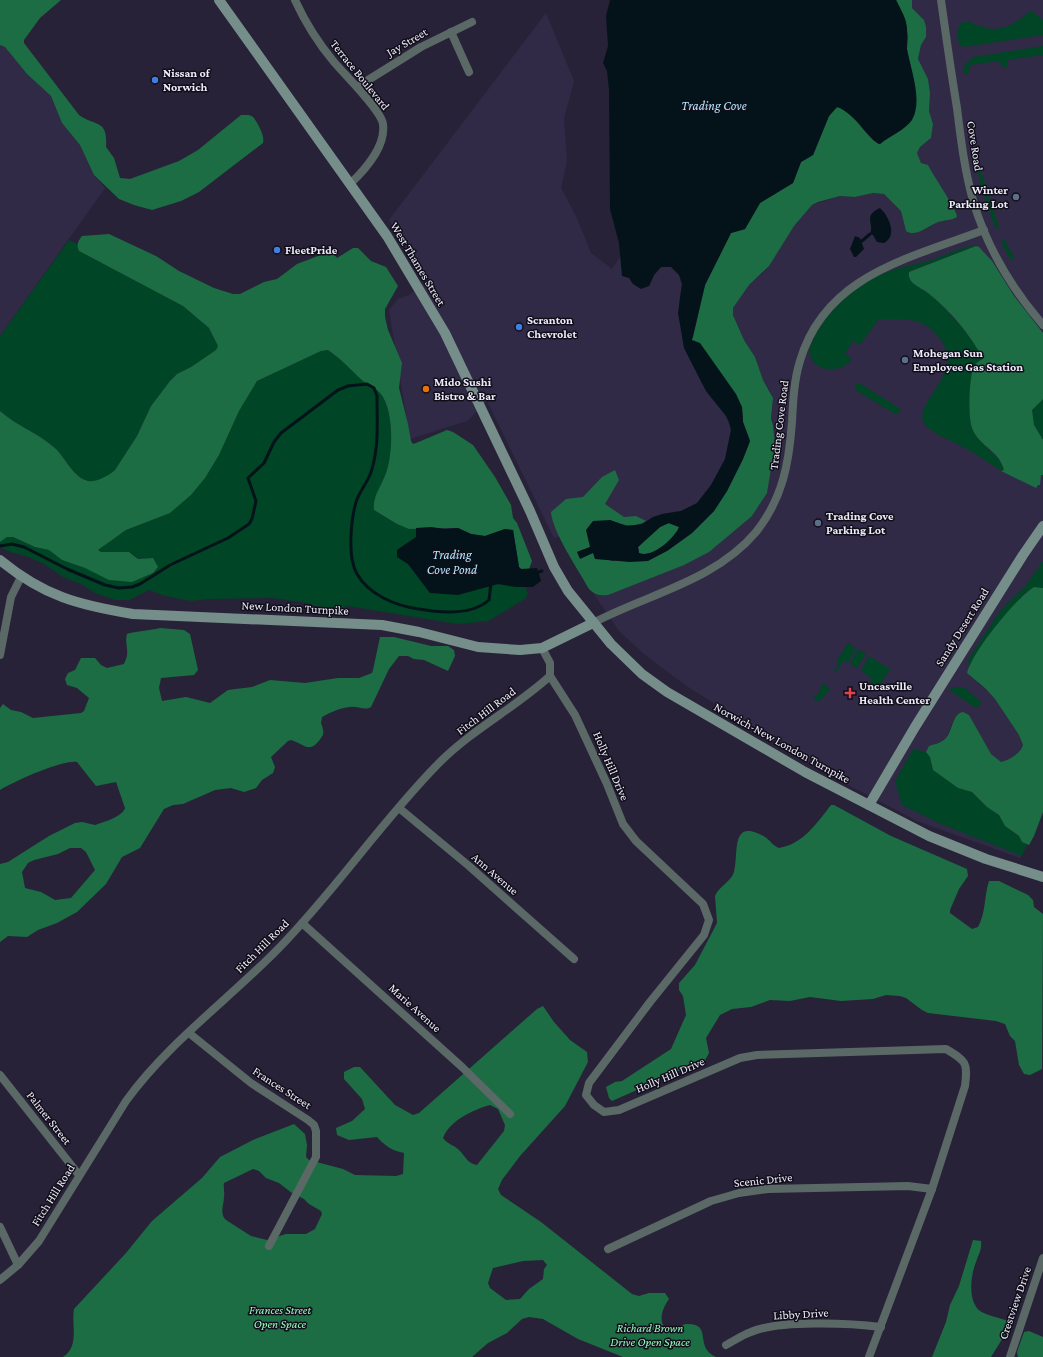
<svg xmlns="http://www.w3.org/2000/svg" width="1043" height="1357" font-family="'Crimson Pro',serif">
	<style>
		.built { fill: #312a46 }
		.green { fill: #004526 }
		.forest { fill: #1c6d44; fill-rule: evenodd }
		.water { fill: #041319; fill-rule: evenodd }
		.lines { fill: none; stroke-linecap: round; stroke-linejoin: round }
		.stream { stroke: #041319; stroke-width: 3 }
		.minor { stroke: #5a6966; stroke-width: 8 }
		.secondary { stroke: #768e8a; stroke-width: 10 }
		.shop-dot { fill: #3f7fe0; stroke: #100e18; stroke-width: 1.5 }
		.service-dot { fill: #5c6f8a; stroke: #100e18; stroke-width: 1.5 }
		.food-dot { fill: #e8710a; stroke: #100e18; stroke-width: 1.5 }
		.health-dot { fill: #e0444e; stroke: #100e18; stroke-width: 1.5 }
		.labels { text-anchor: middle; stroke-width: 3; stroke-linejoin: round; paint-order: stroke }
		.street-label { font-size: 12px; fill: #eeebfb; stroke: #100e18 }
		.poi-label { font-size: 12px; font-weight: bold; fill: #eeebfb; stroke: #100e18; text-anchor: start }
		.park-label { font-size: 12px; font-style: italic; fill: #97fabe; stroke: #100e18 }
		.water-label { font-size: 13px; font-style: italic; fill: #b1e4fd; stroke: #100e18 }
	</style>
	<rect width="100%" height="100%" fill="#282239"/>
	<!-- built -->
	<g class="built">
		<polygon points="912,0 1043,0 1043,588 1034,587 1024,594 1008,614 977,683 986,689 995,699 1019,735 1023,745 1020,751 1007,761 1001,762 991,754 982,739 955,717 946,738 938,743 929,746 945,777 958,788 972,792 987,807 999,815 1011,831 1022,842 1027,844 1020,858 917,821 818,769 685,685 644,654 619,631 594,594 601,596 743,522 752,516 767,493 775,445 773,425 771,419 773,405 770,391 763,380 755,357 744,340 733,315 733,308 749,285 765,271 794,226 812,205 840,196 855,197 873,193 884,194 901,211 906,231 908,233 925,230 937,222 951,220 956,210 935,180 928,165 921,163 917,153 920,147 931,138 933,124 929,111 930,93 928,79 918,59 921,45 926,37 924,20 912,8"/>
		<polygon points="546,13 574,81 564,118 567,161 561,188 576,216 591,253 612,269 621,255 622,265 633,284 649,286 654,275 661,267 671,267 679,275 682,284 679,302 684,348 706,391 726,416 731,430 725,459 711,485 697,503 681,511 663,514 642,524 586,530 554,538 487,401 467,421 410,439 389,310 398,299 409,295 425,283 397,232 389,220"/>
		<polygon points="0,45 5,47 27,74 51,96 62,123 80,145 94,175 105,188 0,336"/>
	</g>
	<!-- green -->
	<g class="green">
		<path d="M 1029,12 L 1033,12 L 1043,20 L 1043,35 L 964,47 L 959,45 L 957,31 L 962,22 C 969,20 973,24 980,26 C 1000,34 1015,24 1029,12 Z"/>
		<polygon points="1043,46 1043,55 1007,60 1008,66 1002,68 1000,61 970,65 969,74 964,74 963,72 965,64 973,57"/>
		<polygon points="977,168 980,168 999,227 997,229 994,225 980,183"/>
		<polygon points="1004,239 1014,257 1013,259 1010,259 1001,242"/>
		<path d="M 69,240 L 77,244 L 79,251 L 183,306 L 209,328 L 218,346 L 216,350 L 191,367 L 177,374 L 170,381 L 151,406 L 137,436 L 115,470 C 110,475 95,484 88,481 C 73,477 66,459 56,449 C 40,434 17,426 0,411 L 0,336 Z"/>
		<path d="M 972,245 L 976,246 L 910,271 C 909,275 909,278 911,280 C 915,287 925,290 931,295 C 952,315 970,334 984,359 L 977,362 L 973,369 L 970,414 L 972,428 L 978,439 L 999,459 L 1004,470 L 1001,471 C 989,463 978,455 965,448 C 955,442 929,433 924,423 C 913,402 965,374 941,340 C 924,316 905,319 879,319 L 860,345 L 853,341 L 845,354 L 851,358 L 850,362 C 835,374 813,372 809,351 C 820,315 855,283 890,271 C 903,266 918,264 931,260 C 945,255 958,249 972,245 Z"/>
		<path d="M 328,350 C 341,359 351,370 363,380 C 368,385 376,388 380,393 C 392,406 393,444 390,461 C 386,479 376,492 374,510 C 388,517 400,530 416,528 L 416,537 L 397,550 L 397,557 L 408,564 L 430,593 L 498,584 L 525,587 L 528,593 L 525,599 L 488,621 L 458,624 L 348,606 L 341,608 L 314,606 L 308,603 L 272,598 L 208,599 L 191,601 L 165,596 L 149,590 L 129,600 L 115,600 L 95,593 L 81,584 L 63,577 L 44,564 L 26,556 L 13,553 L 1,548 L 0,542 L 6,537 L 13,537 L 35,547 L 49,550 L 62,560 L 85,568 L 153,558 L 138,559 L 132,553 L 101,552 L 98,550 L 126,530 L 170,513 L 191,495 L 205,478 L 219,455 L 239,411 L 257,381 L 321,351 Z"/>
		<polygon points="856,384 861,384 899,408 900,413 895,414 857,391 855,389"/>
		<polygon points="1043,399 1043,440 1034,425 1032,410"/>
		<polygon points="1043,561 1043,588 1034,587 1024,594 986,638 969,667 968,660 999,612 1026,585"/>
		<polygon points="848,643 856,648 848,663 844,660 836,673 834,671 839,664 836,662"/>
		<polygon points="858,649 866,654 857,668 850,664"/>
		<polygon points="869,656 890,669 878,688 870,682 872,679 861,671"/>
		<polygon points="823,683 830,689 819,702 813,698 815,696 817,696"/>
		<polygon points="953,687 964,687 982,703 976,708 949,690"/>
		<polygon points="913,749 926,752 930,757 934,770 958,788 972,792 987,807 999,815 1011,831 1019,836 1022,842 1027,844 1022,856 941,824 902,805 895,781"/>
	</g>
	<!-- forest -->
	<g class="forest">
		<path d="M 0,0 L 61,0 L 40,18 L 24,40 L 24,43 L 79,115 C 96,127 108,119 106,147 L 114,158 L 120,178 L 130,179 L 179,161 L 198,150 L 241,115 C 246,115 251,114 254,118 C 258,124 265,136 263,143 L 199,192 L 181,201 L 152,210 L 134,205 L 119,199 L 94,175 L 80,145 L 62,123 L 51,96 L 27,74 L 5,47 L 0,45 Z"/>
		<path d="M 896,0 L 912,0 L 912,8 L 924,20 L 926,27 L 926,37 L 921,45 L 918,59 L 928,79 L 930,93 L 929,111 L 933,124 L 931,138 L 920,147 L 917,153 L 921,163 L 928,165 C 932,174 958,211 957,217 C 950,221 945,220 938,222 C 930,225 915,238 906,231 L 901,211 L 884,194 L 873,193 L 855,197 L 840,196 L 818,202 L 812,205 L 794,226 L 769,266 L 749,285 L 733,308 L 733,315 L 744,340 L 755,357 L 763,380 L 773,398 L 771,419 L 773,425 L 775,445 L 767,493 L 752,516 L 709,552 L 684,565 L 608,595 C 599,596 595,595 589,589 C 579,571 552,531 551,512 L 566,499 L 583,497 L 602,477 L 615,470 L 619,480 L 605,504 L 624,517 L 636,516 L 646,521 C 634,529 622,525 610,520 L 590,547 L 577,552 L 593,553 L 612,561 L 667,551 L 692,533 L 714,511 L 727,491 L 743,459 L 750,441 L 743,422 L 742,407 L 691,340 L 693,337 L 705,285 L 731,233 L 745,229 L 760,203 L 793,183 L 801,162 L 813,155 L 829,116 L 837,107 C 856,113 868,141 880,144 L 889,136 L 906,126 L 915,87 L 907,49 L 908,37 L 905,19 Z"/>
		<path d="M 109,234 L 156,256 L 179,271 L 214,288 L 233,294 L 240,294 L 264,282 L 277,279 L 297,264 L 331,251 L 337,258 L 353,248 L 358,248 L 371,261 L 386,267 L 398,286 L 385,309 L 385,317 L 388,330 L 402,363 L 399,388 L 408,424 L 411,441 L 413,444 L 416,443 L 447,430 L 453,432 L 473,445 L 495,477 L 511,505 L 513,518 L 517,523 L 532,561 L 529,569 L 521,569 L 519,567 L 513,530 L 505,529 L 485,536 L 471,534 L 458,528 L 409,529 L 397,524 L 374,510 C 372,496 383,484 387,470 C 393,450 394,409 380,393 C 376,388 368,385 363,381 C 351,370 341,359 328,350 L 321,351 L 257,381 L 239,411 L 219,455 L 205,478 L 191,495 L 170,513 L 126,530 L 98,550 L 101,552 L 129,552 L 138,559 L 153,558 L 158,567 L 153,573 L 132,582 L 109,580 L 85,568 L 62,560 L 49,550 L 35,547 L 13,537 L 7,537 L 0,542 L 0,411 C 17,426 40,434 56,449 C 66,459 73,477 88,481 C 95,483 110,475 115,470 L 137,436 L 151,406 L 170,381 L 177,374 L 191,367 L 216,350 L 218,346 L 209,328 L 183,306 L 79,251 C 76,245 78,241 82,236 Z"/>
		<path d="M 976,246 L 979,247 L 992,261 L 1014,296 L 1043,333 L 1043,399 L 1032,410 L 1034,425 L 1043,440 L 1043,475 L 1041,475 L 1040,485 L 1038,485 L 1036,488 L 1001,471 L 1004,470 C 1003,466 1001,462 999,459 C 991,448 977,442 972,428 C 968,416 969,382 973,369 C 975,363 979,361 983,359 C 970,334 951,311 928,293 C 921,287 907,284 909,272 Z"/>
		<path d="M 668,523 L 679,527 C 678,530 677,534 675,536 C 669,544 649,558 639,553 L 638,547 L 660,527 Z"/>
		<path d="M 1034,587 L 1043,588 L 1043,812 L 1034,836 L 1029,845 L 1022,842 L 1019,836 L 1005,826 L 999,815 L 987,807 L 972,792 L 958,788 L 933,770 L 930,757 L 926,752 L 929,746 C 935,744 941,743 946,738 C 953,730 952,714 963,712 L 969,715 L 991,754 L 1001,762 C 1009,760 1020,754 1023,745 L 1019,735 L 995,699 L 986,689 L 967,673 C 972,652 1016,598 1034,587 Z"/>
		<path d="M 160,628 L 184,630 L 190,634 L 198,670 L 194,675 L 161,678 L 159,688 L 162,701 L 186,697 L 210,703 L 228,690 L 252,687 L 270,680 L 305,683 L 338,678 L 359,678 L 372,673 L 373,670 L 380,637 L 394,637 L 431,646 L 448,646 L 454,650 L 455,656 L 448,671 L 424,660 L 414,659 L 408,656 L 399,656 L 389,669 L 371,707 C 365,711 357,706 350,707 C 340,708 331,712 322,717 L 321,723 C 323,729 325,733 321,738 C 309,755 305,744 291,740 L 288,741 L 271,757 L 275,767 L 273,773 L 262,780 L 256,788 L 244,792 L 231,788 L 215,790 L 183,804 L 173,805 L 164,809 L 140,848 L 122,857 L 106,884 L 77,912 L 57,923 L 38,930 L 27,937 L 8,936 L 0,942 L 0,864 L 8,862 L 49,836 L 75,823 L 82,822 L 95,825 C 104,822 122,817 125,808 L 116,782 L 96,786 L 77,762 C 61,760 15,781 0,790 L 0,708 L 3,704 L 11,710 L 21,712 L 33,718 L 81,713 L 84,711 L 89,698 L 77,688 L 67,685 L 65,679 L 68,673 L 75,670 L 81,658 L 95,658 L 101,665 L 107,668 L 124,664 C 131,650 124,646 127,634 C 130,632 153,630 160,628 ZM 70,848 L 81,848 L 86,852 L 95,870 L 71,898 L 55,900 L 41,892 L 25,888 L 22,872 L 28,863 L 34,860 L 58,854 Z"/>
		<path d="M 831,805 L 834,805 L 891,836 L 967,869 L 968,876 L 959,889 L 950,910 L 950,913 L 972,929 L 978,927 C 986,913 984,896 989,881 L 999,881 L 1028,895 L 1033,900 L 1034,907 L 1043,914 L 1042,1069 L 1030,1075 L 1024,1074 L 1019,1065 L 1015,1041 L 1010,1036 L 1005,1024 L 996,1021 L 928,1013 L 922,1010 L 906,998 L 900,996 L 886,995 L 873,999 L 841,1001 L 810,997 L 790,1001 L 770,1000 L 751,1007 L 732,1009 L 720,1015 L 706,1038 L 709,1053 L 704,1062 L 679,1071 L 665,1074 L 646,1086 L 612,1101 L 609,1098 L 606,1087 L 615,1082 L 622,1081 L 671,1049 L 686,1015 L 683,996 L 679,990 L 679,983 L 695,965 L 717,923 L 715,896 C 719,886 731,882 734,872 C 739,852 730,817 765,837 C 770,840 773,846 779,848 C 803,844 816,824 831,805 Z"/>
		<path d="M 543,1006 L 554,1022 L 570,1040 L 587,1052 L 588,1062 L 565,1106 L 520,1156 L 502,1180 L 498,1189 L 501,1195 L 541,1222 L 632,1294 L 639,1296 L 649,1293 L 665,1293 L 669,1299 C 662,1309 657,1322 668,1331 C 675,1330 680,1325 686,1324 C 714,1323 693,1347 716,1357 L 623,1357 L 578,1339 L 543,1319 L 529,1317 L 522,1319 L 507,1333 L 488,1343 L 472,1357 L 63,1357 C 80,1346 71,1324 74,1309 L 126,1253 L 152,1221 L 202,1178 L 220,1157 L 253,1140 L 294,1124 L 305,1134 L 307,1145 L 306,1157 L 309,1160 L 343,1169 L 355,1175 L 396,1176 L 403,1174 L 404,1153 C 393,1151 385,1146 377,1137 L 349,1140 L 337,1135 L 336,1128 L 352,1121 L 365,1109 L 362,1099 L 344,1079 L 344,1072 L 354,1067 L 360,1067 L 395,1105 L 413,1115 L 419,1113 L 537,1009 ZM 490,1105 L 498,1109 L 505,1125 L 504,1131 L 477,1165 C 468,1164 465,1156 459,1150 C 454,1145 447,1144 443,1138 C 450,1120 473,1110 490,1105 ZM 253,1169 L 259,1171 L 266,1178 L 279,1183 L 292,1193 L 304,1199 L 309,1204 L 321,1211 L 322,1214 L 315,1229 L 306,1234 L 286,1234 L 267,1240 L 251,1236 L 226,1220 C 219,1213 224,1205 224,1197 C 225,1192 223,1188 224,1183 ZM 543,1260 L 547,1265 L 544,1269 L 543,1279 L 529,1289 L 520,1299 L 506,1300 L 490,1288 L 488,1283 L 493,1268 L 523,1261 Z"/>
		<path d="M 973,1240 L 981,1241 C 982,1250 979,1253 976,1262 C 971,1274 967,1301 980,1311 C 988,1316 1000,1318 1009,1321 L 1009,1328 L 991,1357 L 932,1357 L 946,1322 L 950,1305 L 959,1286 Z"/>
		<polygon points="1029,1331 1043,1337 1043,1357 1018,1357 1017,1352 1024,1332"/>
	</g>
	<!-- water -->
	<g class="water">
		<path d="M 610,0 L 896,0 C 899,6 903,13 905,19 C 909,30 906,40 907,50 C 911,70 923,101 912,120 C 905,130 890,136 880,144 C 869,141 856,113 837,107 L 829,116 L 813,155 L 801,162 L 793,183 L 760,203 L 745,229 L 731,233 L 705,285 L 692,340 L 700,343 L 736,394 L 742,407 L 743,422 L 750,441 L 743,459 L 727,491 L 714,511 L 692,533 L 667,551 L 648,561 L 630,562 L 595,559 L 593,553 L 580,559 L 577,552 L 590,547 L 586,530 L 593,521 L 610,520 L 627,526 L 642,524 L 653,517 L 662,514 L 681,511 L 697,503 L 711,485 L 725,459 L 731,430 L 729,422 L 726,416 L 706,391 L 684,348 L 678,313 L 682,284 L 679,275 L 671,267 L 661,267 L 654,275 L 649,286 L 641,289 L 633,284 L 629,278 L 622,276 L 619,243 L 610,209 L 609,90 L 607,71 L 603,63 L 608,46 L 606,16 ZM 669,523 L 679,527 C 675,538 651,559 639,553 L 638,547 L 660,527 Z"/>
		<path d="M 880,208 C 889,216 898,236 884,243 L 877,242 L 873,235 L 870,234 C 875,224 862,216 880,208 Z"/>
		<polygon points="855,236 860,238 864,249 856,257 854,257 850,249"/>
		<polygon points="431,527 445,529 458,528 471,534 485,536 505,529 513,530 519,567 521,569 537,568 541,581 533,587 516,587 498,584 458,595 430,593 408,564 397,557 397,550 416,537 416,528"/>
	</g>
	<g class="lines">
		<!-- stream -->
		<g class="stream">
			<polyline points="862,241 870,234"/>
			<path d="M 0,546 L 12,544 L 24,547 L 67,569 L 105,585 L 119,588 L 132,587 L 140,584 L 170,565 L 228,538 L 249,524 L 252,519 L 256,501 L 248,478 L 264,463 L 274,442 L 281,433 L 338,390 L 348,386 L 367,384 L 374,388 L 377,396 C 377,421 379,445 372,469 C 369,481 360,490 356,502 C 351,520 347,557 357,574 C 369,595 396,606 419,609 C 441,613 471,616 489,600 L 491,583"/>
			<polyline points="536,573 542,571"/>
		</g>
		<!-- minor -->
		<g class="minor">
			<path d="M 295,0 C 305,22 319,44 334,62 C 345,75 381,110 383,124 C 386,146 365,170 350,184"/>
			<path d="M 941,0 C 946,36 951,72 957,108 C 961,141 965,173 974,204 C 988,249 1013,290 1043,325"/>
			<polyline points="451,32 469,72"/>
			<polyline points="357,87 421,47 472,22"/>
			<path d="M 593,623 C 648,594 715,581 756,532 C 783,498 789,463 792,422 C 793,402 794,380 800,361 C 825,275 910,258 984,230"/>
			<polyline points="0,655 11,597 21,577"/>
			<path d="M 550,676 L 575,715 L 607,784 L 623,824 L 636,841 L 703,904 L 709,920 L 704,935 L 650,1002 L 589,1083 L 586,1095 L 594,1105 L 604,1112 L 619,1110 L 740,1058 L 757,1055 L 946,1049 C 966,1061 968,1062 965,1086 L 932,1189 L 869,1357"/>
			<polyline points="399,808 469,866 574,959"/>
			<polyline points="302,923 462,1067 510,1114"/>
			<polyline points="189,1033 251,1083 308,1120 314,1125 316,1131 316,1157 269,1246"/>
			<polyline points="0,1075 79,1175"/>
			<polyline points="0,1227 18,1265"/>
			<polyline points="608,1249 711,1201 739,1193 768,1189 908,1186 932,1189"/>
			<path d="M 0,1280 L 18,1265 L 39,1241 L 126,1101 C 168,1043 228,1000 278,949 C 335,891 381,822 438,764 C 471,730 515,708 550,676 L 550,663 L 542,648"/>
			<path d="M 726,1345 C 734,1341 742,1335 751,1332 C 778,1320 850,1323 881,1327"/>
			<polyline points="1010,1357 1043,1258"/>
		</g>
		<!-- secondary -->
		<g class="secondary">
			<polyline points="219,0 387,236 445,333 530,511 554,567 568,591 611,644 642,674 667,692 805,772 929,836 986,859 1043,877"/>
			<path d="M 0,560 C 44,596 78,605 133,614 L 382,625 L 419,632 L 478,647 L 520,650 L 542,648 L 593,623"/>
			<polyline points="869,805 915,727 1023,555 1043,526"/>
		</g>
	</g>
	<!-- markers -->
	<g class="shop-dot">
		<circle cx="155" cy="80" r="4"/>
		<circle cx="277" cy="250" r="4"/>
		<circle cx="519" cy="327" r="4"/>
	</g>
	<g class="service-dot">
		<circle cx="1016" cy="197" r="4"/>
		<circle cx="905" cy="360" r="4"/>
		<circle cx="818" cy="523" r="4"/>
	</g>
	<circle class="food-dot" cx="426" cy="389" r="4"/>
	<path class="health-dot" d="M848 687h4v4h4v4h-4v4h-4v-4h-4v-4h4z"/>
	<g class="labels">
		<!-- street labels -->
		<g class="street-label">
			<text transform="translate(407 42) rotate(-30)" y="4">Jay Street</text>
			<text transform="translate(360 75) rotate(51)" y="4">Terrace Boulevard</text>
			<text transform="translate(975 146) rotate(81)" y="4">Cove Road</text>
			<text transform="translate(418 264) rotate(59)" y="4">West Thames Street</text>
			<text transform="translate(779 425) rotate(-83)" y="4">Trading Cove Road</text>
			<text transform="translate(295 608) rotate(3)" y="4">New London Turnpike</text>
			<text transform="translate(962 627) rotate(-58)" y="4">Sandy Desert Road</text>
			<text transform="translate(486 711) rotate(-37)" y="4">Fitch Hill Road</text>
			<text transform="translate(782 743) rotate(29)" y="4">Norwich-New London Turnpike</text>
			<text transform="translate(611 766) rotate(67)" y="4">Holly Hill Drive</text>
			<text transform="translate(495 874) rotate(41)" y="4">Ann Avenue</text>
			<text transform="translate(262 946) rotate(-45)" y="4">Fitch Hill Road</text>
			<text transform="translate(415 1008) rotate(42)" y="4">Marie Avenue</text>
			<text transform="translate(670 1075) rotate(-23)" y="4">Holly Hill Drive</text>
			<text transform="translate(282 1088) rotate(33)" y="4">Frances Street</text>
			<text transform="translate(49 1118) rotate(52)" y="4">Palmer Street</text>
			<text transform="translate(763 1180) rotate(-6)" y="4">Scenic Drive</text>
			<text transform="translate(53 1195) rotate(-58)" y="4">Fitch Hill Road</text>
			<text transform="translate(1015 1303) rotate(-71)" y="4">Crestview Drive</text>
			<text transform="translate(801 1314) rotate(-3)" y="4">Libby Drive</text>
		</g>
		<!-- poi labels -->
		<g class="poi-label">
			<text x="163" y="77">Nissan of<tspan x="163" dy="14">Norwich</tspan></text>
			<text x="1008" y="194" text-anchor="end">Winter<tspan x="1008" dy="14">Parking Lot</tspan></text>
			<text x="285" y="254">FleetPride</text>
			<text x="527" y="324">Scranton<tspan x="527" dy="14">Chevrolet</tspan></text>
			<text x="913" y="357">Mohegan Sun<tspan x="913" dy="14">Employee Gas Station</tspan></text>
			<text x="434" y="386">Mido Sushi<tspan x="434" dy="14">Bistro &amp; Bar</tspan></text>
			<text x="826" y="520">Trading Cove<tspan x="826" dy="14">Parking Lot</tspan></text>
			<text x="859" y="690">Uncasville<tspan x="859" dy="14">Health Center</tspan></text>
		</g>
		<!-- park labels -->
		<g class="park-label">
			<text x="280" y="1314">Frances Street<tspan x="280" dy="14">Open Space</tspan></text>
			<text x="650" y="1332">Richard Brown<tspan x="650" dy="14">Drive Open Space</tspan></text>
		</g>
		<!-- water labels -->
		<g class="water-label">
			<text x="714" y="110">Trading Cove</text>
			<text x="452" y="559">Trading<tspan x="452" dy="15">Cove Pond</tspan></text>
		</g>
	</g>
</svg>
